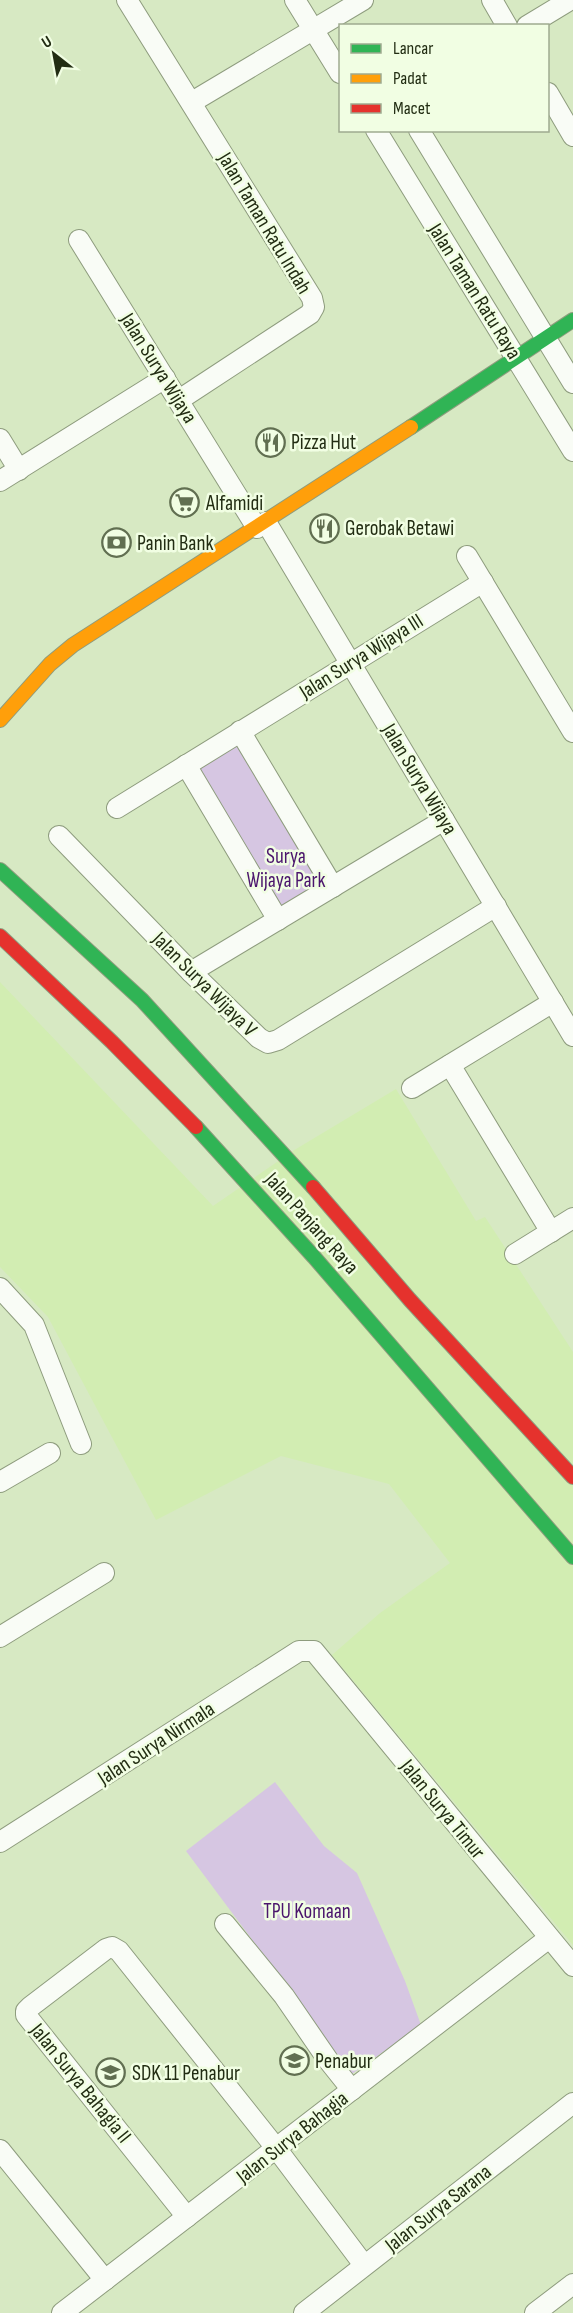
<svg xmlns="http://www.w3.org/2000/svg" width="573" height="2313" font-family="'Sofia Sans Condensed',sans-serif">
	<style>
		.built { fill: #d2edb2 }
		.green { fill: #d6c6e2 }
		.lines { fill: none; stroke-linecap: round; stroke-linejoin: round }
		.street-casing { stroke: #8e9c7e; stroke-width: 22 }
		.fast-casing { stroke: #8e9c7e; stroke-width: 16 }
		.slow-casing { stroke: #8e9c7e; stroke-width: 16 }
		.jam-casing { stroke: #8e9c7e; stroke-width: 16 }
		.street { stroke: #f9fcf6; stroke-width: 20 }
		.fast { stroke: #30b455; stroke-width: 14 }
		.slow { stroke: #ff9f0a; stroke-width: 14 }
		.jam { stroke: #e5322d; stroke-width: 14 }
		.labels { text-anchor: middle; stroke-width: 5; stroke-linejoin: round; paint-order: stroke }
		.street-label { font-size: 21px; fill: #222d13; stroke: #f1fee3 }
		.poi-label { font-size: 21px; fill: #222d13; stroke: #f1fee3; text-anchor: start }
		.park-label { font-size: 21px; fill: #4b156d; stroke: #f1fee3 }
	</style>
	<rect width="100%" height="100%" fill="#d7e9c3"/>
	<!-- built -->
	<polygon class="built" points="0,982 213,1206 296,1149 396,1089 476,1221 485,1217 573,1352 573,1945 332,1655 380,1613 450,1563 389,1484 281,1456 156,1520 48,1317 0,1267"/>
	<!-- green -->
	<g class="green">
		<polygon points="243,739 325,879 276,909 195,768"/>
		<polygon points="275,1782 324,1846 357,1873 405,1981 421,2025 352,2074 186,1851"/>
	</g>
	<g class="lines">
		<defs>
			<g id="street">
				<polyline points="127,0 312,298 314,307 310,314 179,400"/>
				<polyline points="295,0 340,73"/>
				<polyline points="492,0 507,26"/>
				<polyline points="527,26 570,0"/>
				<polyline points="548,93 573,136"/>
				<polyline points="192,102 363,0"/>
				<polyline points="376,130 573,451"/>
				<polyline points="419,130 573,383"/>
				<polyline points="79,240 257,528"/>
				<polyline points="0,439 19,470"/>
				<polyline points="0,481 165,378"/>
				<polyline points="266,522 573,1036"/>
				<polyline points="467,556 573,732"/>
				<polyline points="240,731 333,887"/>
				<polyline points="186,765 278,920"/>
				<polyline points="117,808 483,582"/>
				<polyline points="59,836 191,972 259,1038 268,1043 278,1040 496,906"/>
				<polyline points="191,972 444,820"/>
				<polyline points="450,1065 551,1232"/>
				<polyline points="412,1088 553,1002"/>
				<polyline points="515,1254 573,1218"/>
				<polyline points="0,1288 34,1325 81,1444"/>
				<polyline points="0,1482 50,1453"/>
				<polyline points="0,1637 104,1573"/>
				<polyline points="0,1842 299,1651 314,1651 573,1966"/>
				<polyline points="225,1924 284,1996 328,2060 352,2090"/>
				<polyline points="0,2150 105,2280"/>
				<polyline points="187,2217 26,2015 26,2011 30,2007 106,1949 112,1947 119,1951 276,2148 364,2265"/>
				<polyline points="62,2313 549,1938"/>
				<polyline points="304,2313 573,2103"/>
				<polyline points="535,2313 573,2284"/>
			</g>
			<g id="fast">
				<polyline points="411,427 573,320"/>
				<polyline points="0,870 142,1000 313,1187"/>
				<polyline points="196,1127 314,1257 573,1557"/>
			</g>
			<polyline id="slow" points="0,720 50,664 73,645 411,427"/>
			<g id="jam">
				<polyline points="0,936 112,1042 196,1127"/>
				<polyline points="313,1187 410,1300 573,1477"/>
			</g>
		</defs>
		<!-- street casing -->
		<use href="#street" class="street-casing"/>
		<!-- fast casing -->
		<use href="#fast" class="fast-casing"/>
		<!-- slow casing -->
		<use href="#slow" class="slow-casing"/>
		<!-- jam casing -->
		<use href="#jam" class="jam-casing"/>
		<!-- street -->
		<use href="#street" class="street"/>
		<!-- fast -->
		<use href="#fast" class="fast"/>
		<!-- slow -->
		<use href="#slow" class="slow"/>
		<!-- jam -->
		<use href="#jam" class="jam"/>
	</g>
	<!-- icons -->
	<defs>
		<symbol id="restaurant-ring" viewBox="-11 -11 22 22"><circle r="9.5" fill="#f1fee3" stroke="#616f51" stroke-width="1.5"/><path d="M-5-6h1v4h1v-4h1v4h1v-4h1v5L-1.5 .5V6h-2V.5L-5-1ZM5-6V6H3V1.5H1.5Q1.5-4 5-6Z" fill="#616f51"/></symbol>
		<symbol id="supermarket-ring" viewBox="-11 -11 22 22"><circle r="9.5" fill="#f1fee3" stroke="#616f51" stroke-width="1.5"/><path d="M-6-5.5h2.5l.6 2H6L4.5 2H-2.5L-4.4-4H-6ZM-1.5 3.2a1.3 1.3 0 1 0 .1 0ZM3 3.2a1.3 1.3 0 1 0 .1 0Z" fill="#616f51"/></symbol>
		<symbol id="bank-ring" viewBox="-11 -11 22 22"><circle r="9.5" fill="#f1fee3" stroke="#616f51" stroke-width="1.5"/><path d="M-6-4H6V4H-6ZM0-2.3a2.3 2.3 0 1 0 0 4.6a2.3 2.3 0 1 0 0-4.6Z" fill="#616f51"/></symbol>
		<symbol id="school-ring" viewBox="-11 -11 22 22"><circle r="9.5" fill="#f1fee3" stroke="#616f51" stroke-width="1.5"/><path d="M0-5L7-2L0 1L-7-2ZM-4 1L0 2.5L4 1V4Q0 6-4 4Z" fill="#616f51"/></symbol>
	</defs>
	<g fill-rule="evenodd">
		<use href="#restaurant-ring" x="254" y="426" width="33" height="33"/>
		<use href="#supermarket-ring" x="168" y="486" width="33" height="33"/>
		<use href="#restaurant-ring" x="308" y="512" width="33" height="33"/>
		<use href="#bank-ring" x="100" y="526" width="33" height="33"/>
		<use href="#school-ring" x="278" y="2044" width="33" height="33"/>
		<use href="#school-ring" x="94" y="2056" width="33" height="33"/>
	</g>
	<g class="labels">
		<!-- street labels -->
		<g class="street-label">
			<text transform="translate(265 223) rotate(59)" y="7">Jalan Taman Ratu Indah</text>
			<text transform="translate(475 291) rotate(58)" y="7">Jalan Taman Ratu Raya</text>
			<text transform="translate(159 368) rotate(58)" y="7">Jalan Surya Wijaya</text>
			<text transform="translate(361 656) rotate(-32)" y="7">Jalan Surya Wijaya III</text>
			<text transform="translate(420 779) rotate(59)" y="7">Jalan Surya Wijaya</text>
			<text transform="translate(205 984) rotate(45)" y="7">Jalan Surya Wijaya V</text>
			<text transform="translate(312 1223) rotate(48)" y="7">Jalan Panjang Raya</text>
			<text transform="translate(156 1743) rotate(-33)" y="7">Jalan Surya Nirmala</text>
			<text transform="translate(443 1809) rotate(51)" y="7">Jalan Surya Timur</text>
			<text transform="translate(81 2083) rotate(51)" y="7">Jalan Surya Bahagia II</text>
			<text transform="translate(292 2137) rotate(-38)" y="7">Jalan Surya Bahagia</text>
			<text transform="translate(438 2208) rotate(-38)" y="7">Jalan Surya Sarana</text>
		</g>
		<!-- poi labels -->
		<g class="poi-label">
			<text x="291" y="449">Pizza Hut</text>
			<text x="206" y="510">Alfamidi</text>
			<text x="345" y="535">Gerobak Betawi</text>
			<text x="137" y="550">Panin Bank</text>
			<text x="315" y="2068">Penabur</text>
			<text x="132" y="2080">SDK 11 Penabur</text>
		</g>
		<!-- park labels -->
		<g class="park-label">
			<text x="286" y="863">Surya<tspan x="286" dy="24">Wijaya Park</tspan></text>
			<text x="307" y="1918">TPU Komaan</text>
		</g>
	</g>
	<!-- legend -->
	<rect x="339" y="24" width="210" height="108" fill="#f1fee3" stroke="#9eaa90" stroke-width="1.5"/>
	<rect x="351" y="44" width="30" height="9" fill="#30b455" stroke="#9eaa90" stroke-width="1.5"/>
	<text x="393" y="54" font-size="18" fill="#222d13">Lancar</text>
	<rect x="351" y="74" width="30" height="9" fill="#ff9f0a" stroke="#9eaa90" stroke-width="1.5"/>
	<text x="393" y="84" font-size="18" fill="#222d13">Padat</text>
	<rect x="351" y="104" width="30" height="9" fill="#e5322d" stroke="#9eaa90" stroke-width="1.5"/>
	<text x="393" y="114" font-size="18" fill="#222d13">Macet</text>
	<!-- north arrow -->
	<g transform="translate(54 54) rotate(329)" stroke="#f1fee3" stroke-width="4.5" paint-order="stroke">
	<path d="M0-4.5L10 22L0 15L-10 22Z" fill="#222d13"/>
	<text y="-9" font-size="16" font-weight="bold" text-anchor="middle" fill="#222d13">U</text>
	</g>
</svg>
